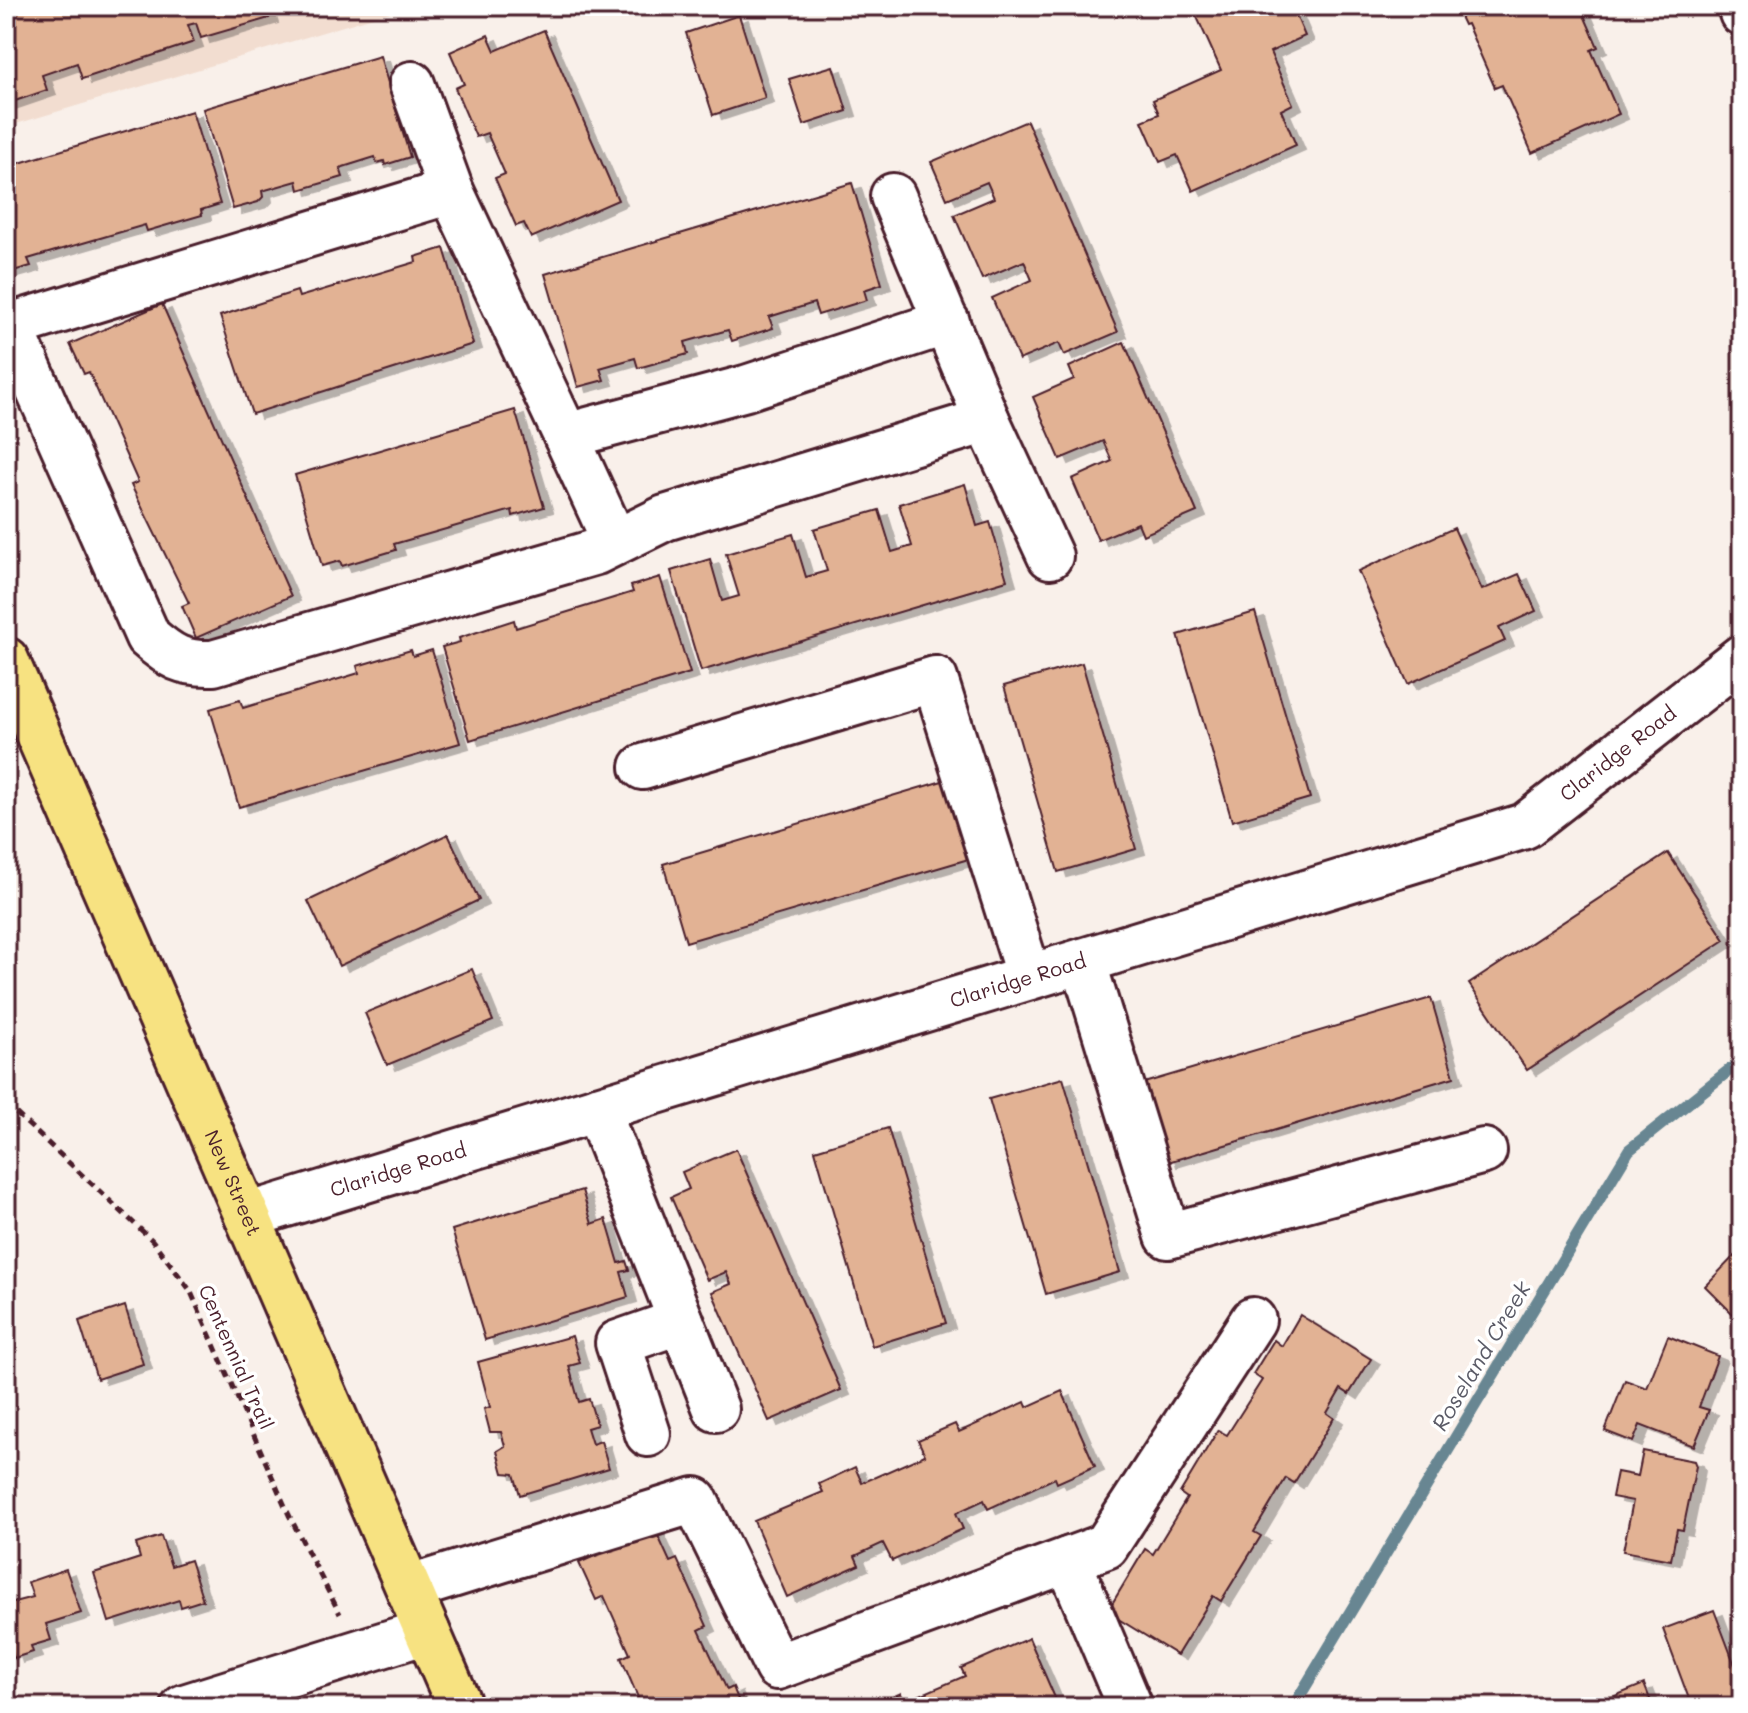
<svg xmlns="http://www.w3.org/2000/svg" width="1748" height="1713" font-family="Mali,sans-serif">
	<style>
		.built { fill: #f2ddd0 }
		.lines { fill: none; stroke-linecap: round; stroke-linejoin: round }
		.stream { stroke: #678692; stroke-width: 12 }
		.building { fill: #e2b294; stroke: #4a1f2b; stroke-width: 2; filter: url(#shadow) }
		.minor-casing { stroke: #4a1f2b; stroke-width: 50 }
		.major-casing { stroke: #4a1f2b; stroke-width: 50 }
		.path { stroke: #4a1f2b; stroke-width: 5; stroke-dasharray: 8 6; stroke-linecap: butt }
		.minor { stroke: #fff; stroke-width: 44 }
		.major { stroke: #f7e281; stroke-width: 44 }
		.labels { text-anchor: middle; stroke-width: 7; stroke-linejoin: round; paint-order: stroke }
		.street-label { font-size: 20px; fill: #4a1f2b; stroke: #fff }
		.water-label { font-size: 22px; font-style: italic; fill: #5b5b67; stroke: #fff }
	</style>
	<defs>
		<filter id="shadow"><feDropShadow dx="9" dy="5" stdDeviation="0" flood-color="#0004"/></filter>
	</defs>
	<rect width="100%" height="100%" fill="#f9f0ea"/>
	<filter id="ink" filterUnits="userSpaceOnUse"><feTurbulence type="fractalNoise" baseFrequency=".0125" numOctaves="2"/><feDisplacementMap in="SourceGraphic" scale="16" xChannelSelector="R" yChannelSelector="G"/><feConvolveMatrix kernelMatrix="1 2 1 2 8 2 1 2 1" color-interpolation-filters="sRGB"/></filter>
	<g filter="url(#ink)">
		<!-- built -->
		<polygon class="built" points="6,6 410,6 6,127"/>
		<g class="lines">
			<!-- stream -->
			<polyline class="stream" points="1293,1707 1629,1150 1742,1060"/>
		</g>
		<!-- building -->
		<g class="building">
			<polygon points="6,6 265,6 269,18 201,38 196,23 188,25 194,42 82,79 77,63 42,75 47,90 6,104"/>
			<polygon points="1192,6 1292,6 1305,36 1270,52 1293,104 1281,110 1296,145 1193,191 1177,155 1160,162 1142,121 1159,114 1153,100 1221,70"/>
			<polygon points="1455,6 1580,6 1598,47 1591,50 1619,114 1532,153 1502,85 1495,88 1467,24 1464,25"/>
			<polygon points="739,15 765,98 713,115 686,33"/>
			<polygon points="544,30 618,200 531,238 524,223 516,226 495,178 505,174 487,133 476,137 455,88 464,84 450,52 488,35 495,51"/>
			<polygon points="380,56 410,157 385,165 384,161 377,163 375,157 340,168 343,177 299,190 297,181 262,191 263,197 258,202 233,209 203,109"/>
			<polygon points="833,66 847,111 804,125 789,79"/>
			<polygon points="192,111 220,204 201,210 202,215 147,231 145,225 28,259 31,266 6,273 6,167"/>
			<polygon points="1027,121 1118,332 1064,355 1059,343 1019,360 992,298 1032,280 1024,261 982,279 954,215 994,198 987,182 947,199 931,162"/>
			<polygon points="852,183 882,284 864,290 867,300 818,315 814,303 769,317 773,328 732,341 728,330 685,342 688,354 638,368 635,358 600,368 604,380 578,387 545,274"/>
			<polygon points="444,248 473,344 252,414 220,316 297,291 299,297 416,262 415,257"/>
			<polygon points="162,304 291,596 196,638 182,606 189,603 131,485 138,482 89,372 84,374 70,344"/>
			<polygon points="1124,342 1197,512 1143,535 1138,523 1098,540 1072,479 1112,461 1103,441 1060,459 1033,397 1074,379 1069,367"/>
			<polygon points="515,410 544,507 513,516 512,510 394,544 396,550 342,566 340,561 322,566 295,475"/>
			<polygon points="965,484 977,526 990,522 1007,580 701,671 671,571 710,559 722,601 739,596 726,554 793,534 806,577 827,571 814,529 879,510 892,552 912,546 899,504"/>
			<polygon points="1454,528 1482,590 1519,574 1536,611 1499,628 1505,641 1408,684 1358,571"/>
			<polygon points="660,577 690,673 470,740 442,647 460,642 459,638 514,620 516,628 633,592 631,586"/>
			<polygon points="1255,612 1310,798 1232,821 1178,635"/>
			<polygon points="411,650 413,656 432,650 460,743 239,807 210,709 240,700 243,708 359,673 357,666"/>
			<polygon points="1082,663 1136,849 1058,872 1004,686"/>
			<polygon points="949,779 972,858 686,942 663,864"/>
			<polygon points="448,834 479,900 339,966 308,901"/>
			<polygon points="1668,853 1725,940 1527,1070 1469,984"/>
			<polygon points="472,969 493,1021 387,1065 365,1013"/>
			<polygon points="1431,998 1454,1077 1168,1162 1144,1083"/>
			<polygon points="1063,1078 1120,1272 1046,1294 989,1099"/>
			<polygon points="888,1128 946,1323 872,1346 815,1150"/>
			<polygon points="736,1149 841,1390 769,1421 712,1292 731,1284 726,1272 707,1280 671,1197 689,1189 682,1172"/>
			<polygon points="582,1190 592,1224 606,1219 619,1263 626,1261 629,1270 621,1272 628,1297 485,1340 452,1230"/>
			<polygon points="1742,1248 1742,1323 1705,1286"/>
			<polygon points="125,1306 143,1364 97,1379 79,1321"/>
			<polygon points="1300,1315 1371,1359 1349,1394 1341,1389 1327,1413 1334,1418 1294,1483 1286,1478 1254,1532 1261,1536 1221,1601 1213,1596 1177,1655 1107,1612 1145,1549 1153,1554 1187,1498 1180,1493 1218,1430 1227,1435 1262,1380 1253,1374 1274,1340 1282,1346"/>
			<polygon points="572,1336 580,1363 569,1366 579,1402 589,1399 597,1425 587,1428 592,1444 601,1441 609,1468 520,1495 514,1474 503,1473 497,1451 505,1446 501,1432 490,1432 484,1409 490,1407 478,1362"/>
			<polygon points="1668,1336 1718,1356 1699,1407 1709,1410 1694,1446 1640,1425 1633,1442 1605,1431 1625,1380 1647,1388"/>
			<polygon points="1062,1391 1095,1466 1057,1483 1055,1478 988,1509 984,1500 956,1513 963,1529 892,1561 883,1543 855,1556 859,1565 787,1597 754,1521 823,1492 819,1484 855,1467 862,1483 925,1455 918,1440 955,1424 959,1432 1025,1402 1027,1407"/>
			<polygon points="1643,1451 1694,1461 1696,1466 1683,1530 1677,1529 1671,1560 1623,1551 1633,1501 1612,1497 1617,1472 1638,1476"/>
			<polygon points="655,1529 670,1562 677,1559 707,1626 699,1630 727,1690 733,1687 741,1707 642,1707 621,1658 630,1654 604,1596 596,1600 579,1563"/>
			<polygon points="161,1536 171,1566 190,1560 203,1600 181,1607 179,1600 109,1622 94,1573 140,1558 136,1544"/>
			<polygon points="66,1569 81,1613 46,1624 51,1640 31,1646 33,1652 14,1658 12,1652 6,1654 6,1604 33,1597 28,1582"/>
			<polygon points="1714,1610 1742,1684 1742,1700 1737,1701 1739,1707 1692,1707 1663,1629"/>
			<polygon points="1029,1638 1059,1707 869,1707 901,1693 904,1702 965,1676 961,1668"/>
			<polygon points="1644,1684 1653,1707 1588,1707"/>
		</g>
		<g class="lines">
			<defs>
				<g id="minor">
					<polyline points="1740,6 1742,13"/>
					<polyline points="412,84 451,191 566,436 746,388 947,322"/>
					<polyline points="893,196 987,420 1050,556"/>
					<path d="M 10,326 L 148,637 C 171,657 182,664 213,663 L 596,552 L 665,518 L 987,420"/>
					<polyline points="6,327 451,191"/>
					<polyline points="566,436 615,542"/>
					<polyline points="643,767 935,679 1029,977"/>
					<polyline points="1083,961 1168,1236 1484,1151"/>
					<polyline points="597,1109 716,1409"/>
					<path id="s1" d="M 247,1216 L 1525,826 L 1742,657"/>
					<polyline points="648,1434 618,1343 681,1321"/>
					<polyline points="1068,1560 1130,1707"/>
					<polyline points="410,1588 695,1500 777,1667 1106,1546 1253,1320"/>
					<polyline points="184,1707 427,1631"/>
				</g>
				<g id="major">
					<path id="s2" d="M 6,660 L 460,1707"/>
				</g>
			</defs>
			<!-- minor casing -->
			<use href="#minor" class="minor-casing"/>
			<!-- major casing -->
			<use href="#major" class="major-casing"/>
			<!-- path -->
			<polyline class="path" points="6,1104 152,1240 190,1290 289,1515 340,1614"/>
			<!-- minor -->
			<use href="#minor" class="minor"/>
			<!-- major -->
			<use href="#major" class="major"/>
		</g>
	</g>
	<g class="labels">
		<!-- street labels -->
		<g class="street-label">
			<text dy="7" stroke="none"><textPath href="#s1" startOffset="1454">Claridge Road</textPath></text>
			<text dy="7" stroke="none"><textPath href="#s1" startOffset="806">Claridge Road</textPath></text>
			<text dy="7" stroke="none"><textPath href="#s1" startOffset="158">Claridge Road</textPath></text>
			<text dy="7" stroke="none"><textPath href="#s2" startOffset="570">New Street</textPath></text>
			<text transform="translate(236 1357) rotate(66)" y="7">Centennial Trail</text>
		</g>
		<!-- water labels -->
		<g class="water-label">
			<text transform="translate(1481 1356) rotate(-59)" y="8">Roseland Creek</text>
		</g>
	</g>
	<!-- margin -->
	<rect width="1748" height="1713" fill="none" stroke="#fff" stroke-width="32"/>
	<rect x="16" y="16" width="1716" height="1681" fill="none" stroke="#4a1f2b" stroke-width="3" filter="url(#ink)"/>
</svg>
